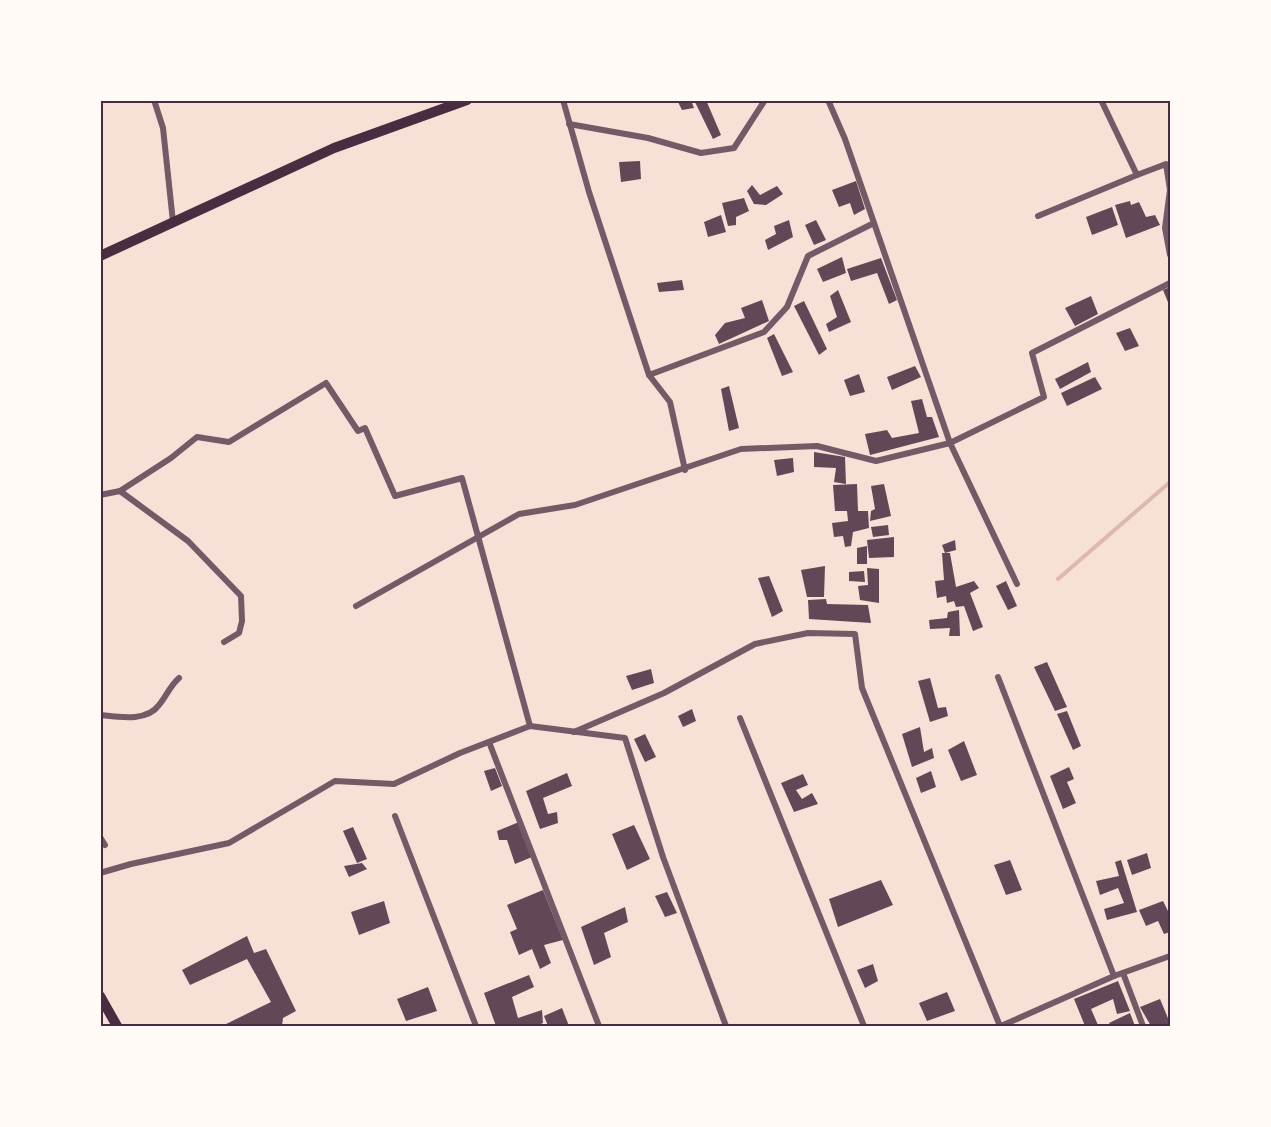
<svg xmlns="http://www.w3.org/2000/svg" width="1271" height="1127" font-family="Raleway,sans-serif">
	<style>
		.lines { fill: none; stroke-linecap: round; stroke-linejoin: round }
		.stream { stroke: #dcb8b0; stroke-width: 4 }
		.building { fill: #644757 }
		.minor { stroke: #755966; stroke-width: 6 }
		.secondary { stroke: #4a2c40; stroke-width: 10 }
		.neatline { fill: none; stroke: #4a2c40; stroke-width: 2 }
	</style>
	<rect width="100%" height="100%" fill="#f7e1d7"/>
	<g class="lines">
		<!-- stream -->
		<polyline class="stream" points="1058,579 1170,482"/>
	</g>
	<!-- building -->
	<g class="building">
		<polygon points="677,100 691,100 694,108 682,110"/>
		<polygon points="694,100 706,100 721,135 713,139"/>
		<polygon points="640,161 641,179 621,182 619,162"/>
		<polygon points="856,181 865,209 854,215 850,203 839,207 832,190"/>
		<polygon points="752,185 760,195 777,186 783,194 766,205 754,204 747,191"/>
		<polygon points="744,198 749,211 736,217 736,225 728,226 722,203"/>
		<polygon points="1130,201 1131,205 1139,202 1146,217 1155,215 1160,225 1126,238 1115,205"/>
		<polygon points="1112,207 1118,225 1092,235 1086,217"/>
		<polygon points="721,215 726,232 708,237 704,222"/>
		<polygon points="789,220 793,237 768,250 765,240 776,234 774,226"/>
		<polygon points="816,220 826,240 814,245 805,225"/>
		<polygon points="842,257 846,273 823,282 817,269"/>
		<polygon points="881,258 897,300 889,304 877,273 851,281 847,269"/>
		<polygon points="682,280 684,290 659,292 657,283"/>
		<polygon points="1170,287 1170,307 1163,290"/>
		<polygon points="838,290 851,322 829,332 826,324 837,317 830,296"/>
		<polygon points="1091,296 1098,314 1075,326 1065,308"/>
		<polygon points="762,300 769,321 719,344 715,335 725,323 745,318 741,308"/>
		<polygon points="804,301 827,349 819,355 794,306"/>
		<polygon points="1130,328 1139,346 1125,351 1116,333"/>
		<polygon points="774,334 793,372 782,376 767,338"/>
		<polygon points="1088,362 1091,372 1060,389 1055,379"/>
		<polygon points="915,366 921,377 892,390 887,377"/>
		<polygon points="859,374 865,392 850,396 844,380"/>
		<polygon points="1095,377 1102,389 1067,406 1061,393"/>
		<polygon points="729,386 739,428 729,431 721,389"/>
		<polygon points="922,399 927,417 932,417 939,437 870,455 865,434 887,430 892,438 919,433 911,401"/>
		<polygon points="814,452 845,457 846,484 834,482 836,468 814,467"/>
		<polygon points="793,458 794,472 777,476 774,460"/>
		<polygon points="857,484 858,511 868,511 869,528 853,532 851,546 845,547 843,536 834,537 832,523 848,521 847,511 835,511 833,485"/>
		<polygon points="884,484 891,516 870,521 871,511 875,509 871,486"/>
		<polygon points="888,525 889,535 873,537 871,527"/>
		<polygon points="894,537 894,557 869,558 867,540"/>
		<polygon points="955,540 956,550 945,553 950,553 956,587 974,581 979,588 970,593 983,627 973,631 964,606 956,607 954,601 947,603 946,596 937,598 935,581 944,580 942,553 945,553 942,545"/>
		<polygon points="867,546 867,564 857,564 857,548"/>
		<polygon points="825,566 824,597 807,597 801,570"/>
		<polygon points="867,568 879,569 879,603 860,600 858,586 868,585"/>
		<polygon points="864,571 865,582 849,581 849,572"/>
		<polygon points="769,576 783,611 772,617 758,578"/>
		<polygon points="1006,581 1017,606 1008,610 996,586"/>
		<polygon points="826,599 827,604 868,605 871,623 809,619 808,600"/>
		<polygon points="959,610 960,636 949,636 950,628 930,629 929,620 947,618 948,612"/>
		<polygon points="1047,662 1067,707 1055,711 1034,667"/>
		<polygon points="651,669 654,683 632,690 626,676"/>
		<polygon points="930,678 938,708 946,707 948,716 930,722 918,681"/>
		<polygon points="692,709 696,721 683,727 678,716"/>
		<polygon points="1067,711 1081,746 1073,750 1057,714"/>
		<polygon points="920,727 924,752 932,748 934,758 912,767 902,734"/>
		<polygon points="645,734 656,757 645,762 634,739"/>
		<polygon points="964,741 977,775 961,781 948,750"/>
		<polygon points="1069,767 1074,779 1067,782 1076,803 1063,809 1050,776"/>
		<polygon points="495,768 502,786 491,791 484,771"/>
		<polygon points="931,771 936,787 921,793 916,778"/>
		<polygon points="567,773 572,786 543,798 548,814 557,812 558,823 540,829 526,791"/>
		<polygon points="803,774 808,785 796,790 802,799 812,793 818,804 794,812 781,783"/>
		<polygon points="519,822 532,857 515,864 507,840 499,840 497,831"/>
		<polygon points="634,825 650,859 627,870 612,834"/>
		<polygon points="353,827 367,859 357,863 343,831"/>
		<polygon points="1147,853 1151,868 1132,875 1127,860"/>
		<polygon points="1010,860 1022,890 1006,895 994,865"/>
		<polygon points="1121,860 1137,912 1107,920 1104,909 1124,903 1118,888 1100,895 1096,881 1119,876 1115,862"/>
		<polygon points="362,863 367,869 349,877 344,866"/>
		<polygon points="881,880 893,905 838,927 829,899"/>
		<polygon points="543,890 563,940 544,945 551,963 540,969 532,949 519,955 510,932 517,929 507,905"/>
		<polygon points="667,892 677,913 665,917 655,896"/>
		<polygon points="384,901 390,923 359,935 351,912"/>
		<polygon points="1163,901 1170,915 1170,932 1164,934 1158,921 1146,926 1139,910"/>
		<polygon points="625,907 628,922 604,933 611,957 594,965 581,927"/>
		<polygon points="247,936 254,953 266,949 296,1011 283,1018 282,1026 222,1026 271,1002 247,959 190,985 182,970"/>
		<polygon points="873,964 878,981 865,988 857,970"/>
		<polygon points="529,975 534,987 512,997 518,1018 542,1010 543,1023 536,1026 496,1026 484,993"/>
		<polygon points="1118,981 1130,1011 1117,1014 1113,999 1091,1009 1098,1025 1085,1026 1074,999"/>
		<polygon points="428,987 437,1011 406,1021 397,999"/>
		<polygon points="947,992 955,1011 927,1021 919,1003"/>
		<polygon points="1160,999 1170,1023 1170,1026 1151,1026 1140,1007"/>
		<polygon points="562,1008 569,1026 548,1026 544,1016"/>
		<polygon points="1130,1013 1135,1026 1111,1026 1109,1023"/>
	</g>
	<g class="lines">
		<!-- minor -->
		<g class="minor">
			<polyline points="154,100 163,128 173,222"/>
			<polyline points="563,100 589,192 649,375 670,402 685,470"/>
			<polyline points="828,100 845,139 950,443 1017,584"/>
			<polyline points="1101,100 1137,175 1166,164 1170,190 1165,228 1170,255"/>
			<polyline points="569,124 648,138 701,153 734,148 765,100"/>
			<polyline points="1038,216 1137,175"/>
			<polyline points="649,375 764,332 787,307 808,256 874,223"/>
			<polyline points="120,491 171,458 197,437 229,442 326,383 358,431 365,428 395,496 462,478 530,726"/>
			<polyline points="100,495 120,491 188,541 241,596 242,621 239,633 224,642"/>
			<polyline points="356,606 519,514 575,505 741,449 817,446 876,461 950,443 1044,397 1032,353 1170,283"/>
			<polyline points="998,677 1114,976"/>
			<path d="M 100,715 C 119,717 147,722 159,705 C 167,695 170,686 179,678"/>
			<polyline points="740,718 864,1026"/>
			<polyline points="574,732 664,693 755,644 808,633 855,634 862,688 1000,1026"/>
			<polyline points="489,742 599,1026"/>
			<polyline points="395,816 476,1026"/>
			<polyline points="100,837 105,845"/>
			<polyline points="100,873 131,864 229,843 335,781 394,784 460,753 530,726 625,738 663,857 726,1026"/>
			<polyline points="1123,973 1143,1026"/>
			<polyline points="1001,1026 1114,976 1170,956"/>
		</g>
		<!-- secondary -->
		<g class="secondary">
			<polyline points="100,256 334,148 467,100"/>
			<polyline points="100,996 117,1026"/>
		</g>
	</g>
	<!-- border -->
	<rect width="1271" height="1127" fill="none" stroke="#fffaf5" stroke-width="204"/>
	<rect x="102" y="102" width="1067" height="923" class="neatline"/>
</svg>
